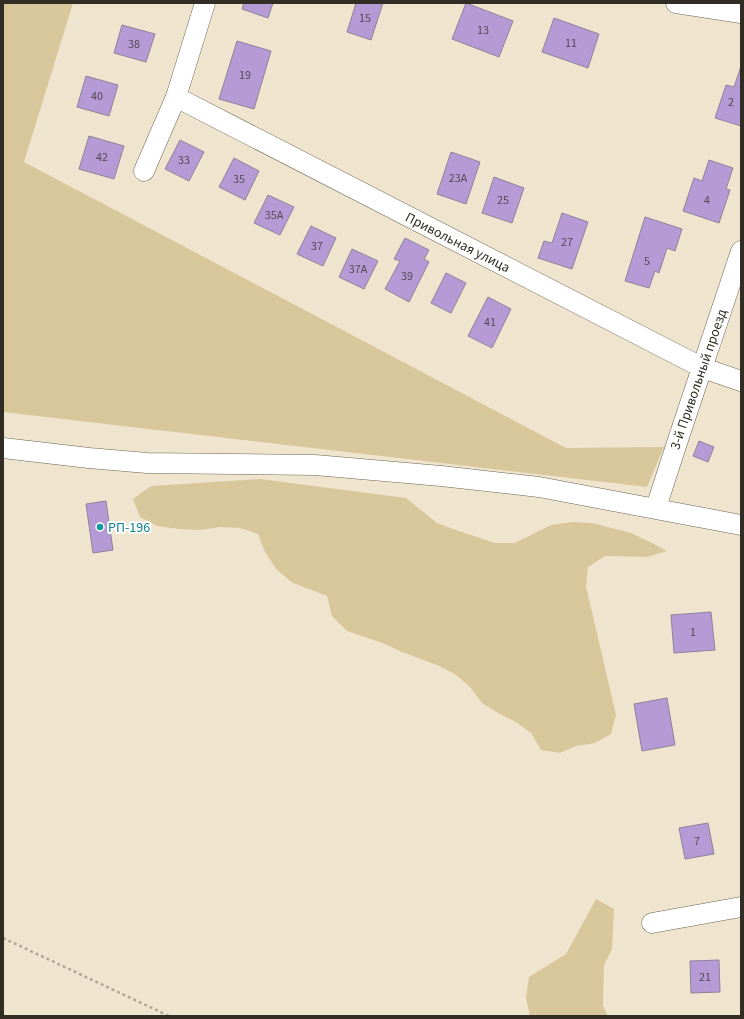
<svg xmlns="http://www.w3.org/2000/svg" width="744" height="1019" font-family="'Source Sans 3',sans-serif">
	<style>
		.green { fill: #d9c79c }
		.building { fill: #b69ad5; stroke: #8c8397 }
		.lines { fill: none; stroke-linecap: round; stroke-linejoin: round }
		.minor-casing { stroke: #6d6451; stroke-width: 21 }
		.path { stroke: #b0a897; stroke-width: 2.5; stroke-dasharray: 3 3; stroke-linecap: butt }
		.minor { stroke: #fff; stroke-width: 20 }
		.culture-dot { fill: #0f9aa8; stroke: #fff; stroke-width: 1.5 }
		.labels { text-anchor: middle; stroke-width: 4; stroke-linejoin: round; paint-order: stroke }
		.number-label { font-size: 12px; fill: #524851 }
		.street-label { font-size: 14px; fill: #312d25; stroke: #fff }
		.culture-label { font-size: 14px; fill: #0d838f; stroke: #fff; text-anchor: start }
	</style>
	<rect width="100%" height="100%" fill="#efe5cf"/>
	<!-- green -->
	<g class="green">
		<polygon points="3,3 73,3 24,162 566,448 664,447 647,487 3,412"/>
		<polygon points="260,479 406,498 437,523 456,530 495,543 515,543 551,525 572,522 592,523 631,533 650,542 667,551 647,557 605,556 588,567 586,586 616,715 611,734 595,743 576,746 560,753 541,750 531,733 516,722 498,713 482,703 470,687 455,674 437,665 402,652 385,644 347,631 332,616 327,596 293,583 276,569 265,552 258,534 240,528 221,527 198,530 179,529 157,526 140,517 133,499 151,486"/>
		<polygon points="596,899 614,909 612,949 604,965 603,1006 608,1016 530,1016 526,998 529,977 566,954"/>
	</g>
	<!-- building -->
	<g class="building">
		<polygon points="244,3 273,3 268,18 242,9"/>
		<polygon points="356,3 383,3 371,40 347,32"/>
		<polygon points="466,3 513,21 499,57 452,39"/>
		<polygon points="554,18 599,34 588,68 542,52"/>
		<polygon points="122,25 155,34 146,62 114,53"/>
		<polygon points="237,41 271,51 254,109 219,99"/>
		<polygon points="741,66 741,126 715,118 726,85 734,87"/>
		<polygon points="86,76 118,85 109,116 77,107"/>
		<polygon points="89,136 124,146 114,179 79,169"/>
		<polygon points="180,140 204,152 189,181 165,169"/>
		<polygon points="451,152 480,162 466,204 437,194"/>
		<polygon points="234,158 259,171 245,200 219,187"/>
		<polygon points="709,160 733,168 726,189 730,190 719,223 683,211 694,178 702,181"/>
		<polygon points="494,177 524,188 512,223 482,213"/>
		<polygon points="268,195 294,207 280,235 254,223"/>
		<polygon points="562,213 588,222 572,269 538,258 544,241 552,243"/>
		<polygon points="645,217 682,229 675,251 667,248 659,273 655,271 649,288 625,281"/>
		<polygon points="311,226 336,238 323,266 297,254"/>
		<polygon points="405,238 429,250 424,259 429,262 409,302 385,289 400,261 394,259"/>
		<polygon points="352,249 378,261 364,289 339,277"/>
		<polygon points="446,273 466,283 451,313 431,303"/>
		<polygon points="488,297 511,309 492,348 468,336"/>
		<polygon points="699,441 714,447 708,462 693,456"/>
		<polygon points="106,501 113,550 93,553 86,504"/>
		<polygon points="711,612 715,650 674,653 671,615"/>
		<polygon points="667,698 675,745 642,751 634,704"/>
		<polygon points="708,823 714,854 685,859 679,828"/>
		<polygon points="719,960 720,992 691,993 690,961"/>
	</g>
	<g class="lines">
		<defs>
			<g id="minor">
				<polyline points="676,3 741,13"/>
				<polyline points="176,97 703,368 741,381"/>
				<polyline points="144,171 176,97 205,3"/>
				<polyline points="3,448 89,458 147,463 315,465 441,476 539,487 741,525"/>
				<path d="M 656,508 C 683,422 713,337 741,251"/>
				<polyline points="652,923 741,907"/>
			</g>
		</defs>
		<!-- minor casing -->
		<use href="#minor" class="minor-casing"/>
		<!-- path -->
		<polyline class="path" points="3,938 169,1016"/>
		<!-- minor -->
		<use href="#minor" class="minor"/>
	</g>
	<!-- markers -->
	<circle class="culture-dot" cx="100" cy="527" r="4"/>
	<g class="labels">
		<!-- number labels -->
		<g class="number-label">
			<text x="365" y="22">15</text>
			<text x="483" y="34">13</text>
			<text x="571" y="47">11</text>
			<text x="134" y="48">38</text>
			<text x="245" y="79">19</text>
			<text x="97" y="100">40</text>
			<text x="731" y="106">2</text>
			<text x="102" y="161">42</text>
			<text x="184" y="164">33</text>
			<text x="458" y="182">23А</text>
			<text x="239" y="183">35</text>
			<text x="503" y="204">25</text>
			<text x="707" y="204">4</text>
			<text x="274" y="219">35А</text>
			<text x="567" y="246">27</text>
			<text x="317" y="250">37</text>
			<text x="647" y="265">5</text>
			<text x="358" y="273">37А</text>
			<text x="407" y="280">39</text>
			<text x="490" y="326">41</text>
			<text x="693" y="636">1</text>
			<text x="697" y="845">7</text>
			<text x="705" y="981">21</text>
		</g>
		<!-- street labels -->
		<g class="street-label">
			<text transform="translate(458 242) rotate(27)" y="5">Привольная улица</text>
			<text transform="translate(698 379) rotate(-71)" y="5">3-й Привольный проезд</text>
		</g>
		<!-- culture labels -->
		<g class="culture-label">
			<text x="108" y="532">РП-196</text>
		</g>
	</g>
	<!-- border -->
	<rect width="744" height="1019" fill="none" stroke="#312d25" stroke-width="8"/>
</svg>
